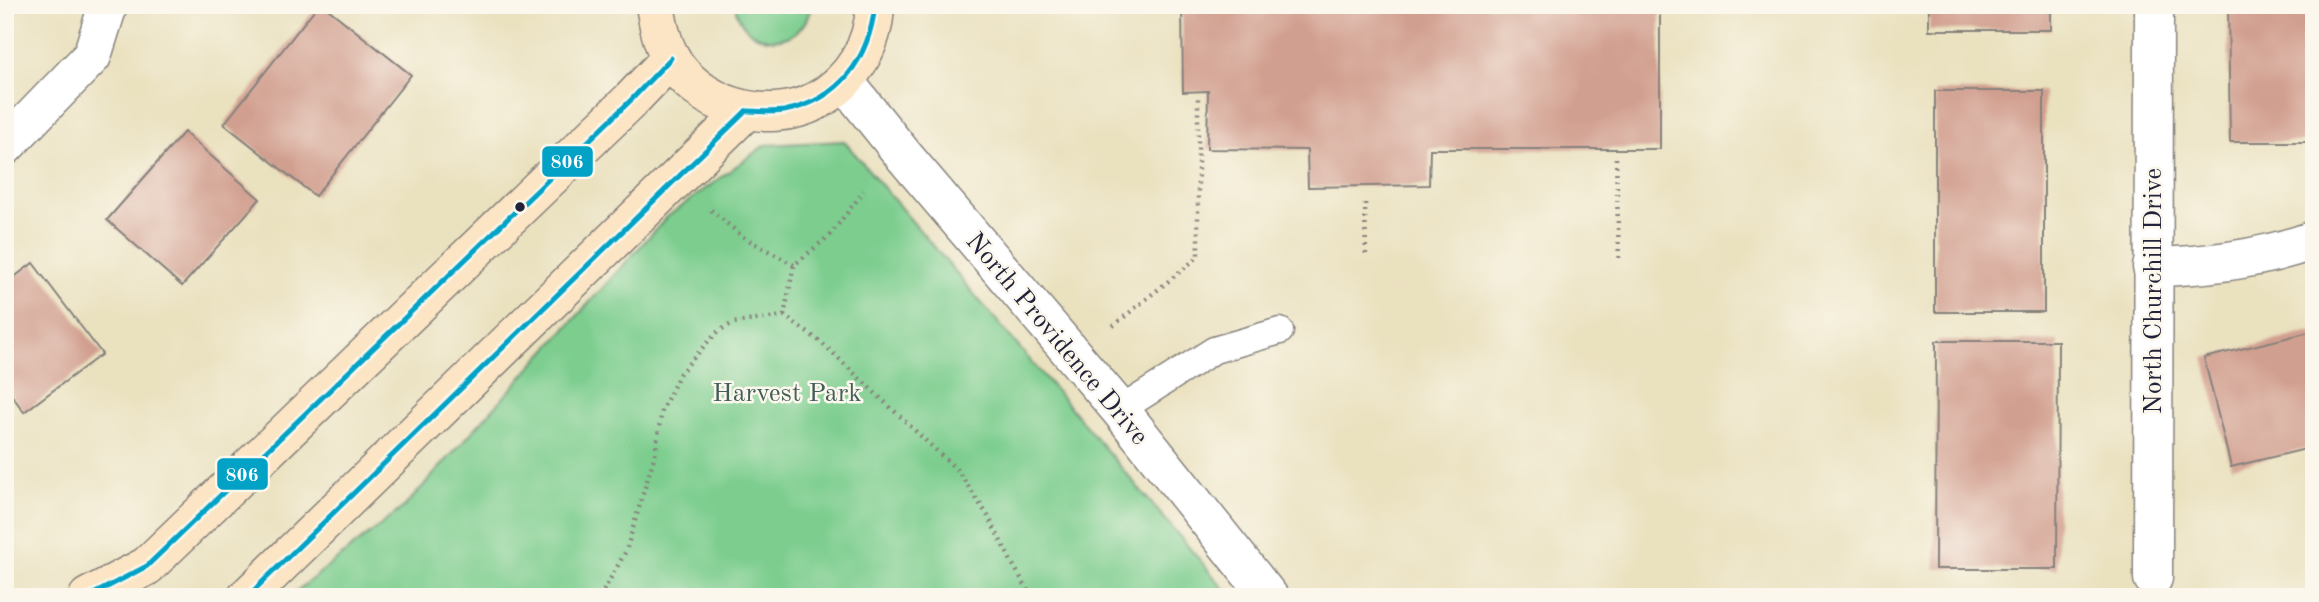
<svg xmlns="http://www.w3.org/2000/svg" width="2319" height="602" font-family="'Old Standard TT',serif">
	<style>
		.built { fill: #f0d6bc }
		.green { fill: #7ccd8e; stroke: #4f7864; stroke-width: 2 }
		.building { fill: #d19f8f }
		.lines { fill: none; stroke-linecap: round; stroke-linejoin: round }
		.lane-casing { stroke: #86827d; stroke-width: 29 }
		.street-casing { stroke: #86827d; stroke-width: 41 }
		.secondary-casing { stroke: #86827d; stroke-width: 41 }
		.path { stroke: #86827d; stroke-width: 4.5; stroke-dasharray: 2 5; stroke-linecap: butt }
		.lane { stroke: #fff; stroke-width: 26 }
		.street { stroke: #fff; stroke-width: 38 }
		.secondary { stroke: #fce5c4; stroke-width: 38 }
		.bus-1-casing { stroke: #fbf7ec; stroke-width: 10 }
		.bus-1 { stroke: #02a2c7; stroke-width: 5 }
		.bus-dot { fill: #22223b; stroke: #fbf7ec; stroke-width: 2.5 }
		.labels { text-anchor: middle; stroke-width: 5; stroke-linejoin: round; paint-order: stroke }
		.street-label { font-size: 26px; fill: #22223b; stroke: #fbf7ec }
		.park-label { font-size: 26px; fill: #425e58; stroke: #fbf7ec }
		.line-badge { stroke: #fbf7ec; stroke-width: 2.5 }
		.badge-label { font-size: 19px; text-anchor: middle; font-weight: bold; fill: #fff }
	</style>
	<rect width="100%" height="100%" fill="#fbf7ec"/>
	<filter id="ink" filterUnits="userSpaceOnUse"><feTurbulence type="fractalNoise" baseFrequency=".0143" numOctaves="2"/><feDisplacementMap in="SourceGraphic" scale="14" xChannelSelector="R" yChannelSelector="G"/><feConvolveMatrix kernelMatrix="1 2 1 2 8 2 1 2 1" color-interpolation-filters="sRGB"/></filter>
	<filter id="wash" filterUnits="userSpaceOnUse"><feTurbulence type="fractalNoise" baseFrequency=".00686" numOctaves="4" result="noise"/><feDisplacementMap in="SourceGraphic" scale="28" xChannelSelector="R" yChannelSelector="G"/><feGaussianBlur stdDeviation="1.57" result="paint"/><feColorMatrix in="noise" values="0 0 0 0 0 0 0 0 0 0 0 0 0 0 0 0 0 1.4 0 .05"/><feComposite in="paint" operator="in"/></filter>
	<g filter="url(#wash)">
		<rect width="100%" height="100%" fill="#eae1bf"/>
		<!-- built -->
		<polygon class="built" points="2314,594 2314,597 1402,597 1910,596"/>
		<!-- green -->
		<g class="green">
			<path d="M 735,5 L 811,5 C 805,51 742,51 735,5 Z"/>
			<polygon points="844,141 1231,597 289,597 405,506 667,217 765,145"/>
		</g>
		<g id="blocks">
			<!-- building -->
			<g class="building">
				<polygon points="318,5 323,5 411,75 315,196 224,124"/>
				<polygon points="1182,5 1660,5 1660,149 1430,149 1429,185 1308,187 1307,150 1207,149 1208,91 1183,92"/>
				<rect x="1929" y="5" width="122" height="25"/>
				<polygon points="2228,5 2314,5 2314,142 2230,142"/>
				<rect x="1935" y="91" width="109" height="221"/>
				<polygon points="184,132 260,199 182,286 107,220"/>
				<polygon points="33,263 102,354 24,412 5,386 5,284"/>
				<polygon points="2314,331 2314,447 2231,467 2204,358"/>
				<polygon points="1936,341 2058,341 2057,569 1935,569"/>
			</g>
		</g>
	</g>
	<g filter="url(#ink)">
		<use href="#blocks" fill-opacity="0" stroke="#86827d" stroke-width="2"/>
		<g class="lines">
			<defs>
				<polyline id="lane" points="1120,410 1214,350 1280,331"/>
				<g id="street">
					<polyline points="844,81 904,156 1120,410 1269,597"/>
					<polyline points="5,146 92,56 108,5"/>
					<path d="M 2152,267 C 2207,266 2262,259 2314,240"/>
					<polyline points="2153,578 2154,5"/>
				</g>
				<g id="secondary">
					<path d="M 655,5 C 658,23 661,40 670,57 C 697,105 766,127 816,101 C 852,82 874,45 875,5"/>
					<polyline points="88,597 147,566 631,100 671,58"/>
					<polyline points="247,597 746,111"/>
				</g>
			</defs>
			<!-- lane casing -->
			<use href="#lane" class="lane-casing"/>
			<!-- street casing -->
			<use href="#street" class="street-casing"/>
			<!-- secondary casing -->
			<use href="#secondary" class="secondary-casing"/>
			<!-- path -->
			<g class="path">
				<polyline points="1616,158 1619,260"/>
				<polyline points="1365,203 1366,259"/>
				<polyline points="711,210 743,237 794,265"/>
				<polyline points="784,316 794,265 830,235 864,191"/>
				<polyline points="1113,326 1198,257 1198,97"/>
				<polyline points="600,597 626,551 655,454 662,410 680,373 716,333 733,323 784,316 821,342 958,471 988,516 1012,563 1032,597"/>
			</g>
			<!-- lane -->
			<use href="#lane" class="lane"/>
			<!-- street -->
			<use href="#street" class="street"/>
			<!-- secondary -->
			<use href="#secondary" class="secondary"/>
			<defs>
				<g id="bus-1">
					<path d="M 746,111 C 758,111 772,113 784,111 C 840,100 869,59 875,5"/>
					<polyline points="88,597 147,566 631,100 671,58"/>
					<polyline points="247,597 746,111"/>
				</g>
			</defs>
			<!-- bus-1 casing -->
			<use href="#bus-1" class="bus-1-casing"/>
			<!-- bus-1 -->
			<use href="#bus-1" class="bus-1"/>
		</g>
	</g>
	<!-- markers -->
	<circle class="bus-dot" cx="520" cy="207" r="6"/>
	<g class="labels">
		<!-- street labels -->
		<g class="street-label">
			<text transform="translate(2152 291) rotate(-90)" y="9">North Churchill Drive</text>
			<text transform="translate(1058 338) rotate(50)" y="9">North Providence Drive</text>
		</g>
		<!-- park labels -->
		<g class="park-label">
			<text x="787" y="401">Harvest Park</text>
		</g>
	</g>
	<g class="line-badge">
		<rect x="541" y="145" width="53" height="33" rx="7" fill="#02a2c7"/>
		<rect x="216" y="457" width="53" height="34" rx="7" fill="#02a2c7"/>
	</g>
	<g class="badge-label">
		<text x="567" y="168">806</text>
		<text x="242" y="481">806</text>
	</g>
	<!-- margin -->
	<rect width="2319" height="602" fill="none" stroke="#fbf7ec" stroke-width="28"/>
</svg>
